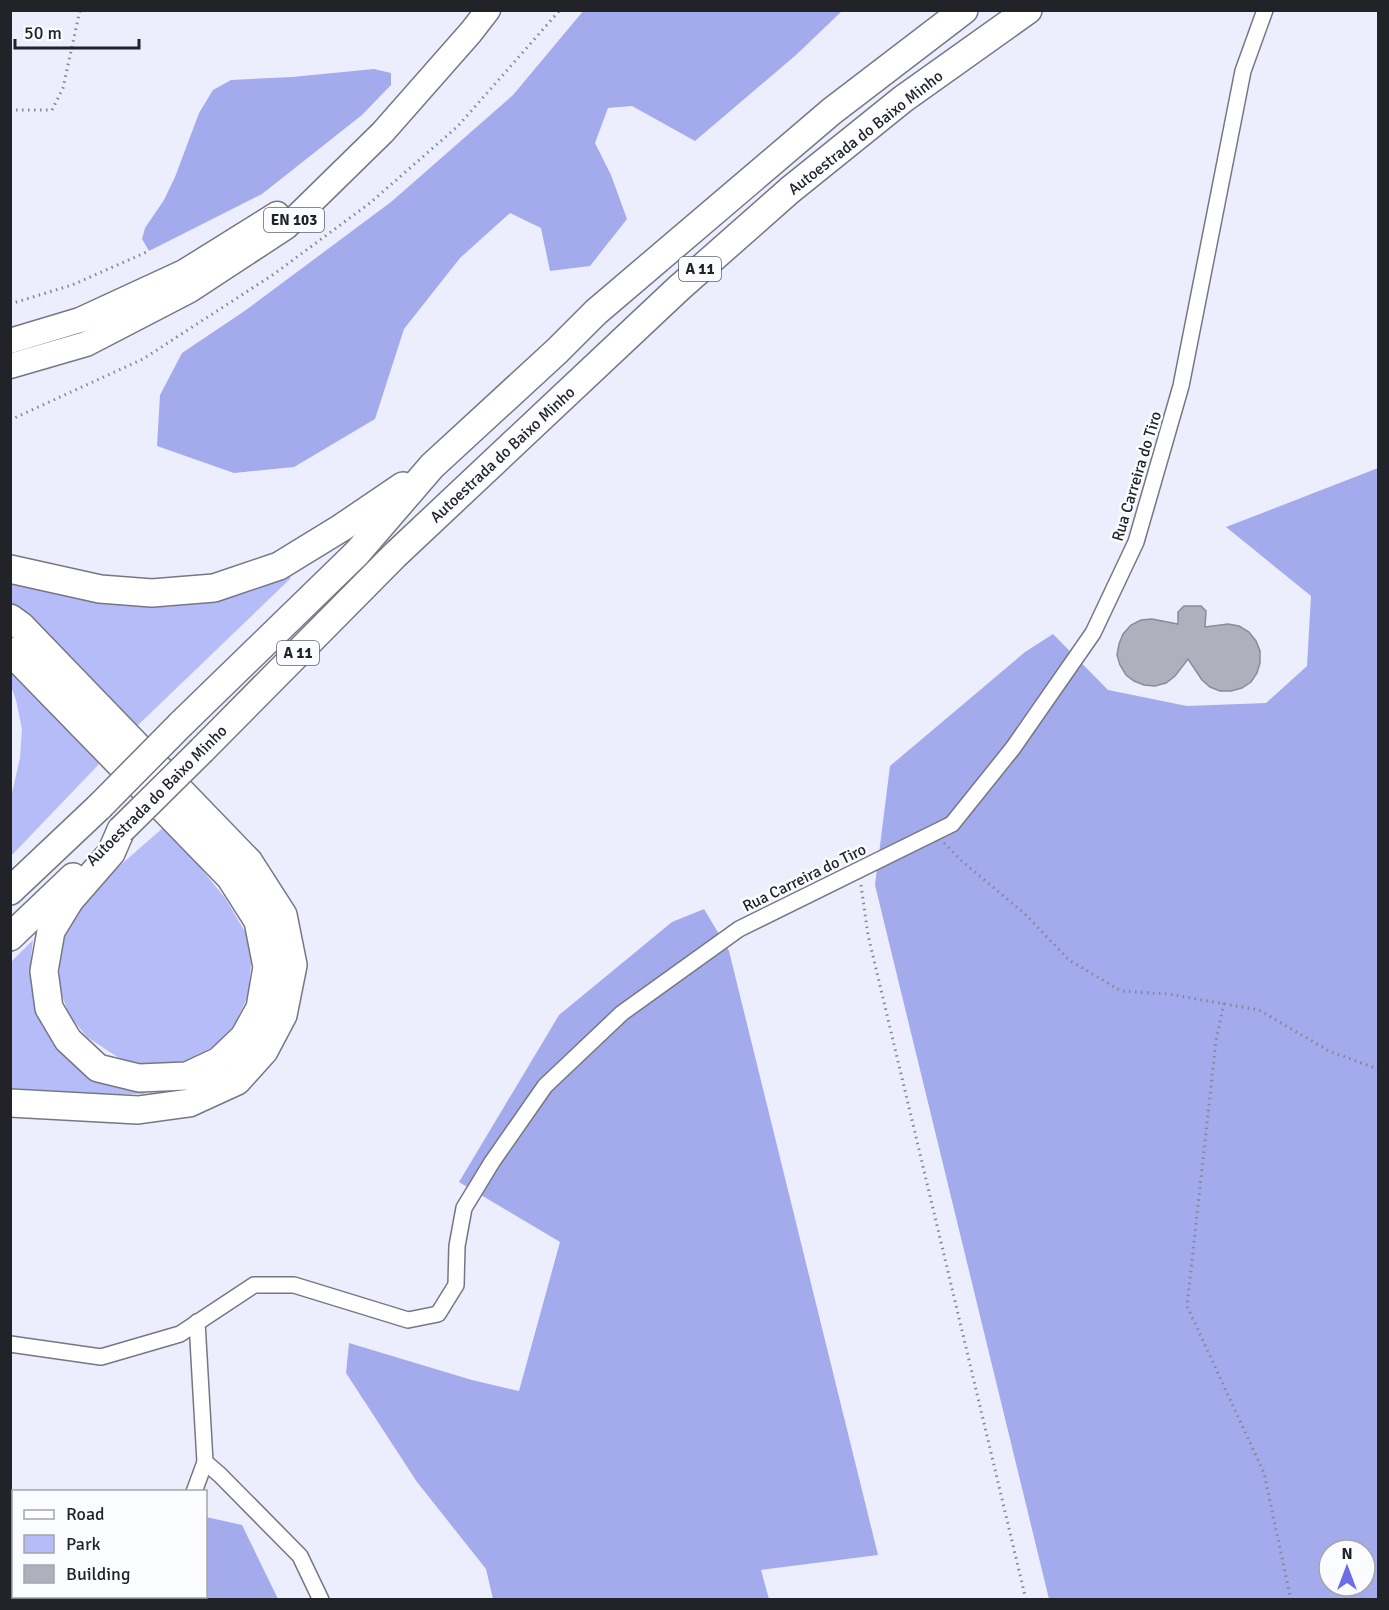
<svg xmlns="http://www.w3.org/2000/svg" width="1389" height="1610" font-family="Signika,sans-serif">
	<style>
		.green { fill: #b5bcf7 }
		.forest { fill: #a4abed; fill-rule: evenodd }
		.building { fill: #aeb0be; stroke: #8a8c99; stroke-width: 1.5 }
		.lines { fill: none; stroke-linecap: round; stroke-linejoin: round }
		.street-casing { stroke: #757784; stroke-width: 18 }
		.primary-casing { stroke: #757784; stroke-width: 27 }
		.highway-casing { stroke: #757784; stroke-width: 30 }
		.path { stroke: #858690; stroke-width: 3; stroke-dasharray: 1.5 4.5; stroke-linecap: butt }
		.street { stroke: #fff; stroke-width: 15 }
		.primary { stroke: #fff; stroke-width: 24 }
		.highway { stroke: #fff; stroke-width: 27 }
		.highway-bridge-casing { stroke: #757784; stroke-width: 30; stroke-linecap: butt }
		.highway-bridge { stroke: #fff; stroke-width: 27 }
		.labels { text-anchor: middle; stroke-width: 5; stroke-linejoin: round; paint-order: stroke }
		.shield { fill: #fbfcff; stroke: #636468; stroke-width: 1.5 }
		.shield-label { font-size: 15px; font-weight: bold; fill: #222328 }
		.street-label { font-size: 16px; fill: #222328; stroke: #fbfcff }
	</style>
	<rect width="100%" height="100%" fill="#eceefd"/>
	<!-- green -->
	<g class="green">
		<path d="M 291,574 L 290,579 L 136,727 L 11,605 L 11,583 C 56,593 101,604 148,605 C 157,606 167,607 176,606 C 216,602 254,591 291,574 Z"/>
		<polygon points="10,669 101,762 11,856 11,797 20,758 22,729 16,700 11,686"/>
		<polygon points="164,827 177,844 195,861 225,898 247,935 251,964 248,996 234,1025 215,1046 185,1061 151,1066 119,1058 87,1037 69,1015 59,987 60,952 69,922 85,896"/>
		<path d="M 33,940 C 28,974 32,982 45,1012 C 50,1024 54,1036 60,1047 C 77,1077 116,1087 148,1094 L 102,1094 L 11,1088 L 11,962 Z"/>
	</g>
	<!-- forest -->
	<g class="forest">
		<polygon points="584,10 842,11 796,55 695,141 632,106 608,108 595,143 611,175 627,219 590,266 550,271 541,228 510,213 460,258 404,329 375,419 294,467 234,473 157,446 160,395 182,353 246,310 391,202 513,95"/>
		<polygon points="374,69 391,73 391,85 362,115 262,194 149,251 142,239 145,228 164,200 175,177 199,113 213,90 231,80 292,77"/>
		<path d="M 1378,468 L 1378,1599 L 1049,1599 L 875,885 L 890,766 L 1025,652 L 1053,634 L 1108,690 L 1187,706 L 1266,703 L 1307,666 L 1311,596 L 1226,527 ZM 1329,1550 L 1365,1550 L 1365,1586 L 1329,1586 Z"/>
		<polygon points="704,909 729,951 878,1555 761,1570 769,1599 493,1599 486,1569 417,1482 346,1373 349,1343 472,1380 519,1391 560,1242 459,1182 559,1015 672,922"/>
		<polygon points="206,1517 242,1525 278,1599 193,1599 194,1597 206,1596"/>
	</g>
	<!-- building -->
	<polygon class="building" points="1184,606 1201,606 1206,611 1205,627 1228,624 1239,626 1249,632 1256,641 1260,651 1260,663 1257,673 1251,682 1242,688 1231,691 1220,691 1210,687 1202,680 1188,659 1175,676 1166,683 1155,686 1144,685 1134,681 1126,675 1120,665 1117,655 1119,644 1123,634 1131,625 1141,620 1152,619 1178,624 1178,612"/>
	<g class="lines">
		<defs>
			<g id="street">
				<polyline points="197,1322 205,1462 220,1475 300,1556 321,1600"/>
				<polyline points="10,1344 101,1357 180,1334 254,1285 294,1285 408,1320 438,1314 456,1285 457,1246 464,1208 492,1162 545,1086 622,1013 739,929 952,824 1013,748 1093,633 1136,542 1181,386 1243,71 1265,10"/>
				<polyline points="194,1492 205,1462"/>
				<polyline points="141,1598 143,1596"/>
			</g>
			<g id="primary">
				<polyline points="10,341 80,320 184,272 277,214"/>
				<polyline points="10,366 86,344 190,290 286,227 383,132 471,32 488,10"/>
			</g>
			<g id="highway">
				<polyline points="10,569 100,589 152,593 214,588 279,566 341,528 403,486"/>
				<polyline points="10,618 21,626 249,862 283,915 293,965 283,1015 264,1051 237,1081 189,1103 138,1110 10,1103"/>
				<polyline points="10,651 230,877 258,921 267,967 260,1008 244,1037 219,1061 187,1076 139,1078 98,1068 68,1040 49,1008 44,971 51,931 70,900 111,853 121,830"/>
				<polyline points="181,724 357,553 432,466 557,351 596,312 832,111 964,10"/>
				<polyline points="202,750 395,555 679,288 790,190 903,99 1028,10"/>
				<polyline points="10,891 100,806"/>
				<polyline points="10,937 73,877"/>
			</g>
		</defs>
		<!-- street casing -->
		<use href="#street" class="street-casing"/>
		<!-- primary casing -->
		<use href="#primary" class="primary-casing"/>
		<!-- highway casing -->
		<use href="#highway" class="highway-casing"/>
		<!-- path -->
		<g class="path">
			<polyline points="10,110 52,110 63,88 80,10"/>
			<polyline points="10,304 72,285 149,251"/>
			<polyline points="10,420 143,359 274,274 370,203 458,126 560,10"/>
			<polyline points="944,843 963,862 1025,914 1069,960 1121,991 1168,994 1259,1010 1329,1051 1378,1069"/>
			<polyline points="861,885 868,935 1026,1600"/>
			<polyline points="1224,1003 1216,1041 1187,1306 1264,1473 1291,1600"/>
		</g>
		<!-- street -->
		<use href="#street" class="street"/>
		<!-- primary -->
		<use href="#primary" class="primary"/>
		<!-- highway -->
		<use href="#highway" class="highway"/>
		<defs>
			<g id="highway-bridge">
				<polyline points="100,806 181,724"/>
				<polyline points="121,830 202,750"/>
			</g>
		</defs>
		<!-- highway-bridge casing -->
		<use href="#highway-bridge" class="highway-bridge-casing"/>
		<!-- highway-bridge -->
		<use href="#highway-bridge" class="highway-bridge"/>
	</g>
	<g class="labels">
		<!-- shield labels -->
		<g class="shield">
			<rect x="264" y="208" width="60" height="24" rx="4.5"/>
			<rect x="679" y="257" width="42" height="24" rx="4.5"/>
			<rect x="277" y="641" width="42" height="24" rx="4.5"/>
		</g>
		<g class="shield-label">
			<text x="294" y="225">EN 103</text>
			<text x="700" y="274">A 11</text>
			<text x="298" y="658">A 11</text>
		</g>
		<!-- street labels -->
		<g class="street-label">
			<text transform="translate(865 132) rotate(-38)" y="6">Autoestrada do Baixo Minho</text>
			<text transform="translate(502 454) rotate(-43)" y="6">Autoestrada do Baixo Minho</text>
			<text transform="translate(1136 476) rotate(-73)" y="6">Rua Carreira do Tiro</text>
			<text transform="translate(156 795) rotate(-45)" y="6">Autoestrada do Baixo Minho</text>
			<text transform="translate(804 877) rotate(-26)" y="6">Rua Carreira do Tiro</text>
		</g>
	</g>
	<!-- border -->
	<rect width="1389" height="1610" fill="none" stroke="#222328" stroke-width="24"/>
	<!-- legend -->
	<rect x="12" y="1490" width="195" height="108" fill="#fbfcff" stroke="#a4a5a9" stroke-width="1.5"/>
	<rect x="24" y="1510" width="30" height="9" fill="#ffffff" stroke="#a4a5a9" stroke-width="1.5"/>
	<text x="66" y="1520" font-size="18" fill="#222328">Road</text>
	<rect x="24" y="1535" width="30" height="18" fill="#b5bcf7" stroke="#a4a5a9" stroke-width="1.5"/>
	<text x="66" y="1550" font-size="18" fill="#222328">Park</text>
	<rect x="24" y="1565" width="30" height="18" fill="#aeb0be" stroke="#a4a5a9" stroke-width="1.5"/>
	<text x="66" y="1580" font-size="18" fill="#222328">Building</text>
	<!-- north arrow -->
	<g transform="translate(1347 1568)"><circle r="28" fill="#fbfcff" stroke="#a4a5a9" stroke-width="1.5"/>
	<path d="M0-4.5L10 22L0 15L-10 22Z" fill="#6c6de7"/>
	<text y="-9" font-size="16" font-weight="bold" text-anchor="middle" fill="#222328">N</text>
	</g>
	<!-- scale -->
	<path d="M15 39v9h124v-9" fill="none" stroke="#222328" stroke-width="3"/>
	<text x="24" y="39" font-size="18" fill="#222328" stroke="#fbfcff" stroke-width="4.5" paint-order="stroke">50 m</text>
</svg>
